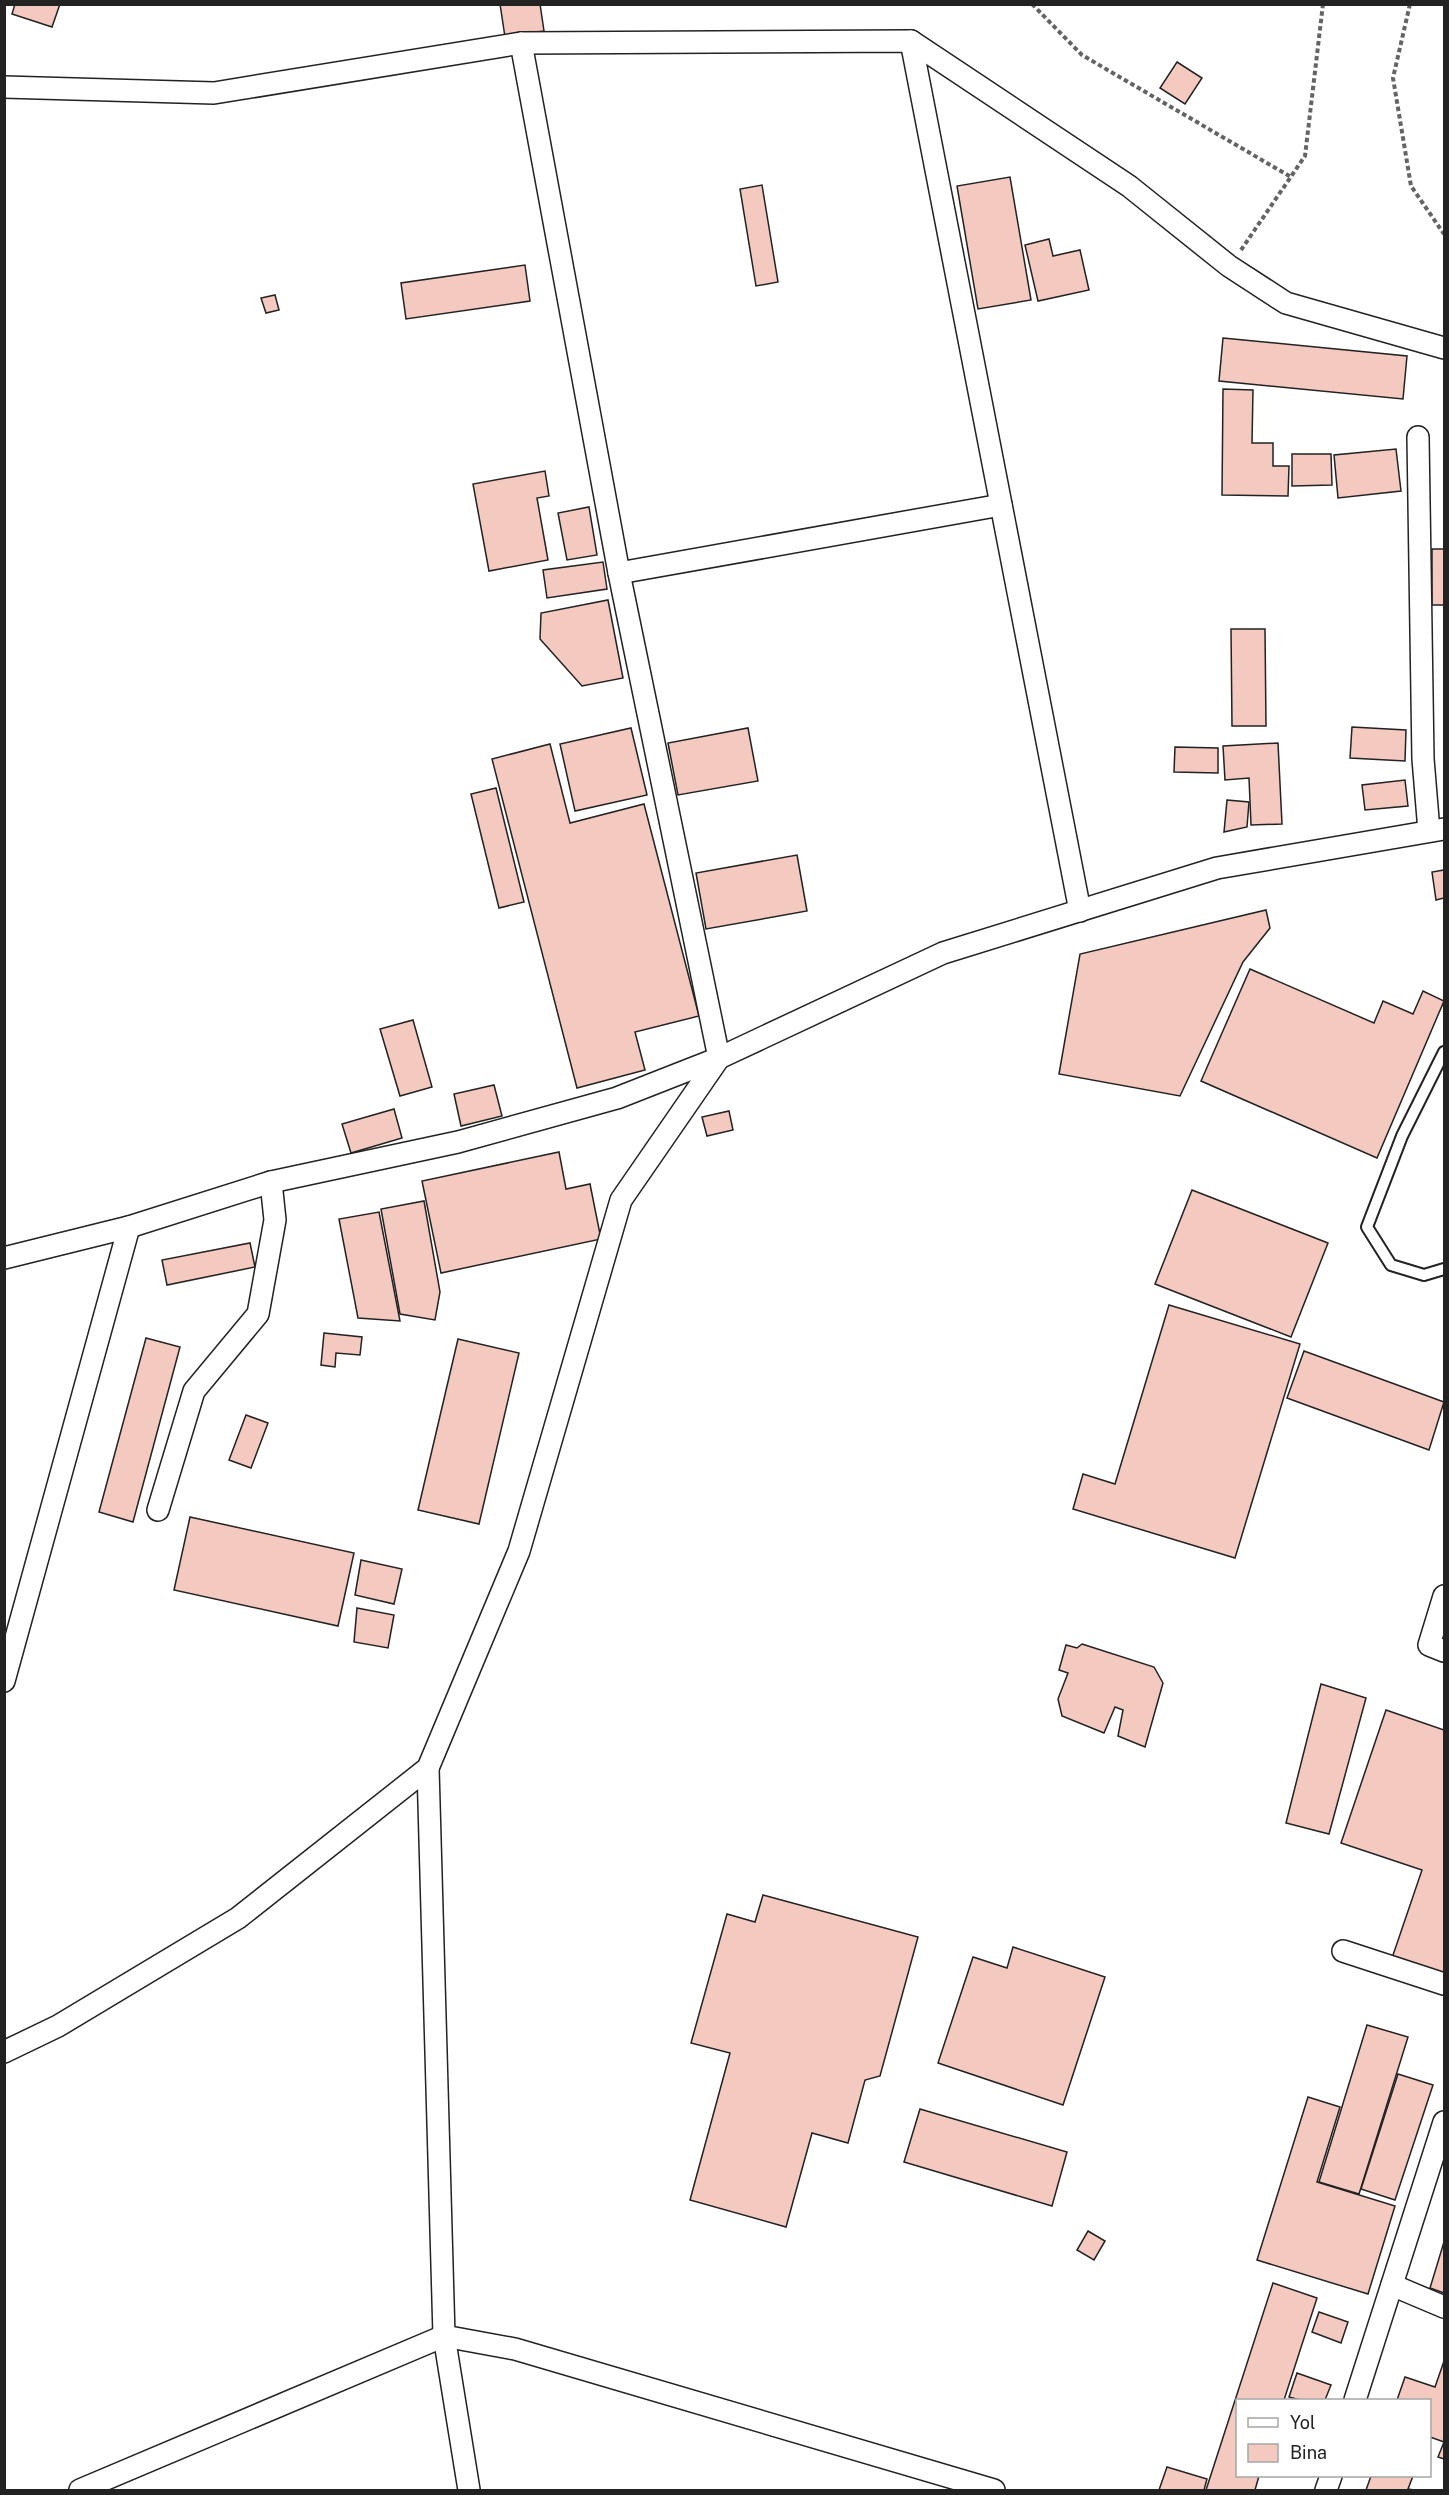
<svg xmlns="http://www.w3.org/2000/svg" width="1449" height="2495" font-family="'Public Sans',sans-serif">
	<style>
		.building { fill: #f3c9c0; stroke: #222; stroke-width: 1.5 }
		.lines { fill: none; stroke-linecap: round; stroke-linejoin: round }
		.lane-casing { stroke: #222; stroke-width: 14 }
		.street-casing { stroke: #222; stroke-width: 24 }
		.path { stroke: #646464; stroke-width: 4; stroke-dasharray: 4.5 3; stroke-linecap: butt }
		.lane { stroke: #fff; stroke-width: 10 }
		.street { stroke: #fff; stroke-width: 21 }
	</style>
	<rect width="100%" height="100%" fill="#fff"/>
	<!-- building -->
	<g class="building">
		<polygon points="15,4 60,4 52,27 12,14"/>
		<polygon points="500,4 540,4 544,31 505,37"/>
		<polygon points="1177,62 1202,78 1185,104 1160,88"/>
		<polygon points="1010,177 1031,300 978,309 957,186"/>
		<polygon points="762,185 778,282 756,286 740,189"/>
		<polygon points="1049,239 1053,256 1080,250 1089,290 1038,301 1025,245"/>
		<polygon points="525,265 530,301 406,319 401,283"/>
		<polygon points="275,295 279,310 266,313 261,298"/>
		<polygon points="1223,338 1407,356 1403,399 1219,381"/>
		<polygon points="1223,389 1253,390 1252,443 1273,443 1273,466 1289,466 1288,496 1222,495"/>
		<polygon points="1396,449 1401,491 1338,498 1334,455"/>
		<polygon points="1292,454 1331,454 1332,485 1292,486"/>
		<polygon points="545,471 549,496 537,498 548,560 489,571 473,484"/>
		<polygon points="589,507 597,555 567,560 558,513"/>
		<rect x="1432" y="549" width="12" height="56"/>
		<polygon points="603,562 607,589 547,598 543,570"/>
		<polygon points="608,600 623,678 582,686 540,639 541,613"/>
		<polygon points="1231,629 1265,629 1266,726 1232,726"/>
		<polygon points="1352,727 1406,730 1405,761 1350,758"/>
		<polygon points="631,728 647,795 575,811 560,744"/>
		<polygon points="748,728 758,781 678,795 668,743"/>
		<polygon points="1278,743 1282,824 1251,825 1249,778 1225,780 1223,746"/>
		<polygon points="550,744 570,823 644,804 699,1016 635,1032 645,1070 577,1088 492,759"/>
		<polygon points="1175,747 1218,748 1218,773 1174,772"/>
		<polygon points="1405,780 1408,806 1365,810 1362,785"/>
		<polygon points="496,788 524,902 499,908 471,794"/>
		<polygon points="1227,800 1249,802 1247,827 1224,832"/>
		<polygon points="797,855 807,911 706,929 696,873"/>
		<polygon points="1444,870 1444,898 1436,900 1432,872"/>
		<polygon points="1266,910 1270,928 1243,962 1180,1096 1059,1074 1080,954"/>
		<polygon points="1250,969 1374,1023 1383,1001 1413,1014 1423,991 1444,1001 1377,1158 1201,1081"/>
		<polygon points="413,1020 432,1087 400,1096 380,1029"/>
		<polygon points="494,1085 502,1116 461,1126 454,1094"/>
		<polygon points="394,1109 402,1138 351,1153 342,1124"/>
		<polygon points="729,1111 733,1130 707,1136 702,1117"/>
		<polygon points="559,1152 566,1189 590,1184 601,1239 441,1273 422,1181"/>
		<polygon points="1192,1190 1328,1243 1291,1337 1155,1284"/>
		<polygon points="424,1201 440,1292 435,1320 400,1314 381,1209"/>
		<polygon points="379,1212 400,1321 358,1318 339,1219"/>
		<polygon points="250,1243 255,1267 167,1285 162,1260"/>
		<polygon points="1169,1305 1300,1344 1235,1558 1073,1509 1083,1474 1115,1484"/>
		<polygon points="324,1333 362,1337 360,1355 336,1353 335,1367 321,1365"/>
		<polygon points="146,1338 180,1347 133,1522 99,1512"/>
		<polygon points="458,1339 519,1353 479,1524 418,1510"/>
		<polygon points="1304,1351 1444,1402 1429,1450 1287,1398"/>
		<polygon points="246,1415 268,1423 251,1468 229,1460"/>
		<polygon points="190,1517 354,1553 338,1626 174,1590"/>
		<polygon points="361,1560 402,1569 394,1604 355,1595"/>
		<polygon points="357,1608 394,1615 388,1648 354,1642"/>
		<polygon points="1082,1644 1154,1667 1163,1683 1145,1747 1118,1736 1123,1710 1115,1707 1104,1733 1062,1716 1058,1699 1068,1673 1059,1670 1066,1645 1077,1648"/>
		<polygon points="1321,1684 1366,1698 1329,1834 1286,1823"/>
		<polygon points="1386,1710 1444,1730 1444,1979 1391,1961 1422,1870 1341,1843"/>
		<polygon points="763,1895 918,1937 880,2076 865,2080 848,2143 812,2133 786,2227 690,2200 730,2053 691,2043 727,1914 755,1922"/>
		<polygon points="1013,1947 1105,1977 1063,2105 938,2063 973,1957 1007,1968"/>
		<polygon points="1367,2025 1408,2037 1359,2194 1319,2182"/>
		<polygon points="1398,2074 1433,2085 1395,2200 1361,2189"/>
		<polygon points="1308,2097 1340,2107 1317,2182 1395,2206 1368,2294 1257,2260"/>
		<polygon points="920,2109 1067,2152 1052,2206 904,2162"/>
		<polygon points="1088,2231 1105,2241 1094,2260 1077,2250"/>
		<polygon points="1444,2242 1444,2293 1430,2288"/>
		<polygon points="1273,2283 1317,2298 1284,2400 1238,2400 1238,2476 1259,2476 1255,2490 1206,2490"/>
		<polygon points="1319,2312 1348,2322 1341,2343 1312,2332"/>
		<polygon points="1444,2361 1444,2459 1438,2457 1444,2442 1430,2437 1430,2400 1397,2400 1405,2377 1435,2387"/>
		<polygon points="1297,2373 1331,2385 1325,2400 1300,2400 1289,2397"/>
		<polygon points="1167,2467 1207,2479 1204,2490 1159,2490"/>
		<polygon points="1371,2476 1413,2476 1408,2489 1414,2490 1366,2490"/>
	</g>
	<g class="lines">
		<defs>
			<polyline id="lane" points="1444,1052 1402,1136 1367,1227 1391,1265 1424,1275 1444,1269"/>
			<g id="street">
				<polyline points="911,41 1080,911"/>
				<polyline points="4,87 214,93 521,43 911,41 1129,186 1229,266 1286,303 1444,348"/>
				<polyline points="1418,437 1423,759 1429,831"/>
				<polyline points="619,573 1001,505"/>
				<polyline points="4,1258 129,1227 271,1182 458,1142 617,1098 719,1058 943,953 1217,868 1444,829"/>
				<polyline points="158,1510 194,1391 258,1314 275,1220 271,1182"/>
				<polyline points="1444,1596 1429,1645 1444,1651"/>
				<polyline points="4,1681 129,1227"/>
				<polyline points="428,1768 444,2336 469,2490"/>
				<polyline points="1343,1951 1444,1984"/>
				<polyline points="4,2052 58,2026 238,1918 428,1768 519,1551 621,1200 719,1058 619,573 521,43"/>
				<polyline points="1392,2285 1444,2307"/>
				<polyline points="1355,2400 1444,2122"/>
				<polyline points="80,2490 444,2336 515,2349 994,2490"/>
				<polyline points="1326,2490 1331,2476"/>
			</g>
		</defs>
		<!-- lane casing -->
		<use href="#lane" class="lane-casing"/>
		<!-- street casing -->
		<use href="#street" class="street-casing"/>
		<!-- path -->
		<g class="path">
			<polyline points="1032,4 1082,55 1291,177"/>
			<polyline points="1410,4 1393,78 1411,186 1444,234"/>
			<polyline points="1241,250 1305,156 1323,4"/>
		</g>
		<!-- lane -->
		<use href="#lane" class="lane"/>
		<!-- street -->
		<use href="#street" class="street"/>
	</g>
	<!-- border -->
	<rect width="1449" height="2495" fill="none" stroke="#222222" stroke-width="12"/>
	<!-- legend -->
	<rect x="1236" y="2399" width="195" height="78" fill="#ffffff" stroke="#a7a7a7" stroke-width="1.5"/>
	<rect x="1248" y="2418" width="30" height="9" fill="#ffffff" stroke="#a7a7a7" stroke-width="1.5"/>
	<text x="1290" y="2429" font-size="18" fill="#222222">Yol</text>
	<rect x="1248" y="2444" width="30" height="18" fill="#f3c9c0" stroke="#a7a7a7" stroke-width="1.5"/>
	<text x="1290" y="2459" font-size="18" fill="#222222">Bina</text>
</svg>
